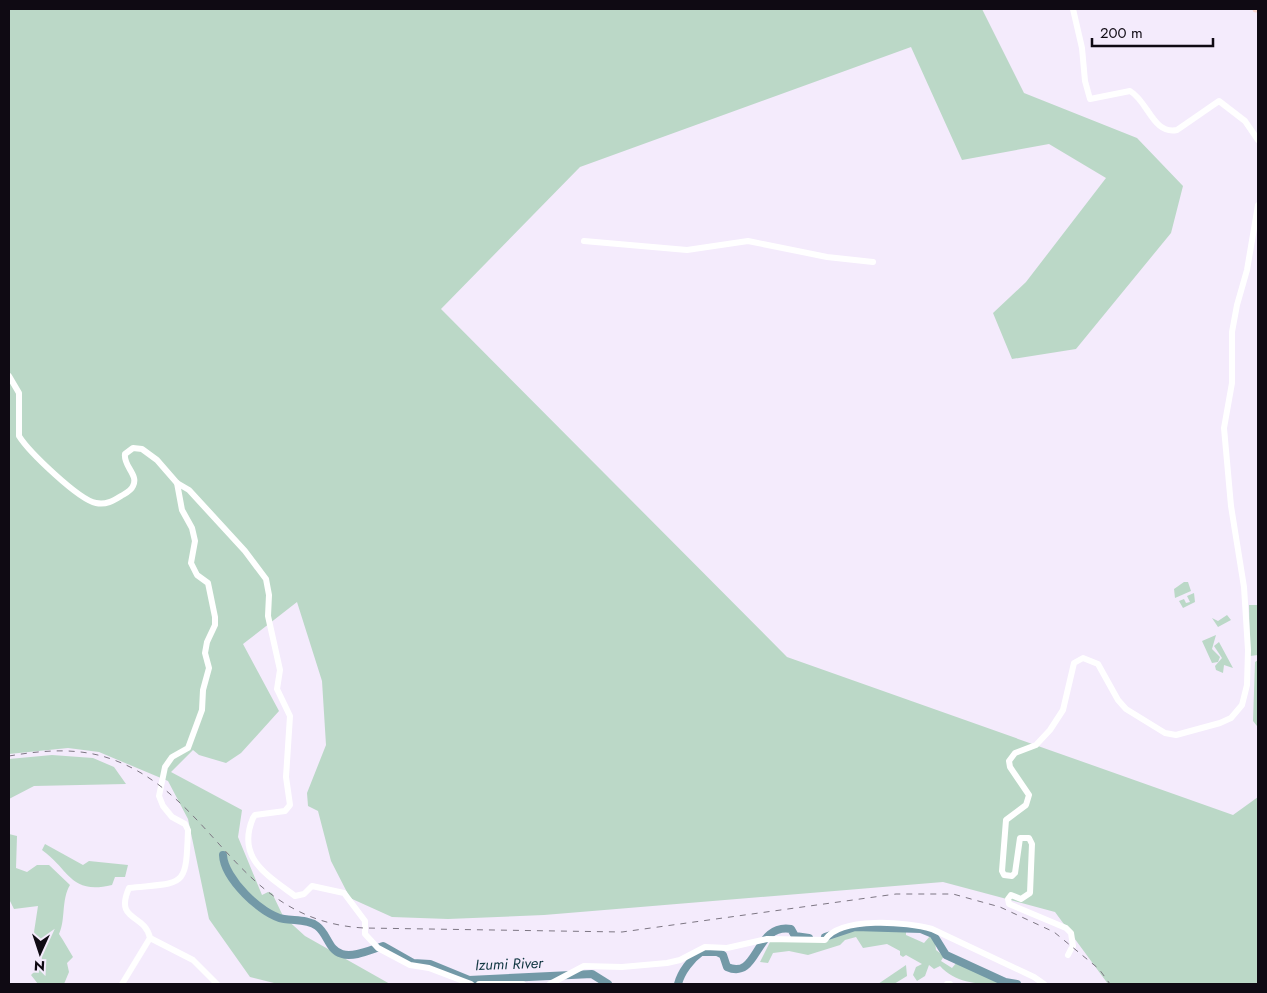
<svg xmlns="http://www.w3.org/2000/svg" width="1267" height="993" font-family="Jost,sans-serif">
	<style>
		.green { fill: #bbd8c7 }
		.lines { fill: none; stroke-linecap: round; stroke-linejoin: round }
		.river { stroke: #7399a7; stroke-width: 8 }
		.tertiary { stroke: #fff; stroke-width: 6 }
		.secondary { stroke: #f9d7d1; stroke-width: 7 }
		.rail { stroke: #7d7683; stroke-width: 1; stroke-dasharray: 6 6; stroke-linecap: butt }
		.labels { text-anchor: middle; stroke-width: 5; stroke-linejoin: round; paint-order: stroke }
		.water-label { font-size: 15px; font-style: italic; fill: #123742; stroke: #f4ebfc }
	</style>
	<rect width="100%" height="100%" fill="#f4ebfc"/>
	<!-- green -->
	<g class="green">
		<polygon points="9,9 982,9 1024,93 1137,138 1183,186 1171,233 1076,349 1012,359 993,313 1026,282 1106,178 1049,144 962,160 911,47 580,167 441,309 787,657 1233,815 1258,797 1258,984 1108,984 1055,912 943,882 544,915 448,919 392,917 350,898 331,861 318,811 308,806 307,793 326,745 322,681 297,602 243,644 279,711 241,753 226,763 199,755 193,750 171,772 242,810 238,837 262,895 268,892 272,893 283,916 305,936 390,984 278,984 250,977 209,919 188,819 168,781 99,752 68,748 9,754"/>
		<polygon points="1184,582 1188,582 1191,591 1175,598 1174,589"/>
		<polygon points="1194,593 1195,602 1183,608 1179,601 1184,599 1186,603 1190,602 1187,596"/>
		<polygon points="1249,605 1258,605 1258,655 1250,656"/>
		<polygon points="1227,615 1231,620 1218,627 1212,618 1218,621"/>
		<polygon points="1216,635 1212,649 1220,657 1218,662 1212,663 1202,641"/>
		<polygon points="1219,642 1233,668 1224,665 1223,673 1216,670 1215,666 1222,658 1214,646"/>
		<polygon points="1258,660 1258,726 1257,726 1253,721 1255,662"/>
		<polygon points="52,755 93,758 114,767 126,784 34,786 9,799 9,759"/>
		<path d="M 9,834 L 17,836 L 16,868 L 27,872 L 37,865 L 49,865 L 70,885 C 61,900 66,919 59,934 C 64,941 68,949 73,957 L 67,963 L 69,972 L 64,984 L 38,984 L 31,975 L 43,963 L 34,932 L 38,906 L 14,909 L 9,899 Z"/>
		<path d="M 45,844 L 83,865 L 89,861 L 128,865 L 125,877 L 115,877 L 112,885 C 70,895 70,870 42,850 Z"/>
		<path d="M 855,928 L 906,929 L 906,935 L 924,943 L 930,936 L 935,942 L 936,950 L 944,956 L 941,961 L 952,968 L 957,962 L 1010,984 C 984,984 958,986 940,966 L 934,969 L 929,965 L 925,976 L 917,981 L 913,975 L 916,967 L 922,964 L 906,955 L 903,957 L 900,955 L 900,951 L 887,944 L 863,948 L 856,937 L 845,940 L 840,945 L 808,955 L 789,951 L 773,953 L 768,963 L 760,962 L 770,942 L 776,940 L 823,942 Z"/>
		<polygon points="906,965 907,976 894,984 878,984"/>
	</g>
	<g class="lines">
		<!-- river -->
		<g class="river">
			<path d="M 223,855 C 224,878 261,915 284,919 C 295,921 307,919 317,926 C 328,934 328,950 342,954 C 354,958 372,949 383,946 L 413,963 L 430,964 L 469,980 L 592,974 L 608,984"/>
			<polyline points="825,937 855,927 921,929 933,934 946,955 1005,982 1017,984"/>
			<path d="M 678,984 C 681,972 691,959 701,952 L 717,952 L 723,955 L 727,967 C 759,981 754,923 791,929 L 795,936 L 809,938"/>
		</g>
		<!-- tertiary -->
		<g class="tertiary">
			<path d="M 1073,9 L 1082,48 L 1085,81 L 1090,99 L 1130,91 C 1148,101 1153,135 1177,130 L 1219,101 L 1245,121 L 1258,140"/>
			<polyline points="584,241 687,250 748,241 827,257 873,262"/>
			<path d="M 9,376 L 19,393 L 19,436 C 29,452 79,500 96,503 C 106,505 113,501 121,496 C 126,493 131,491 133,486 C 139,475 123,466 125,454 L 133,448 L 142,449 L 157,460 L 177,483 L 189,490 L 245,551 L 266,579 L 269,595 L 268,616 L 280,670 L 277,689 L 290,716 L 286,777 L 290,805 L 285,811 L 255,815 L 253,818 C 236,858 267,875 295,896 L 304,894 L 312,886 L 344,893 L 365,921 L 365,934 L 378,948 L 410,965 L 429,968 L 471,984"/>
			<polyline points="150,938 193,960 217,984"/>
			<polyline points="1073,946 1071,933 1066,928 1009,904 1008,899 1011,895 1021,899 1030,893 1032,844 1029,838 1020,838 1015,873 1012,876 1004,875 1002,871 1006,820 1026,805 1029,795 1010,767 1009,761 1015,753 1036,745 1050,730 1063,710 1074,663 1083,658 1098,664 1118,700 1126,709 1165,733 1176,735 1220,723 1231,718 1242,705 1247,685 1248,650 1244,587 1231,506 1224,428 1232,383 1232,332 1237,305 1247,270 1258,205"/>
			<polyline points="1068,955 1071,949"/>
			<path d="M 122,984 L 150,938 C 145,913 114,922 129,888 C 185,882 186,889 188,830 L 185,824 L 172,817 L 163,806 L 159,796 L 165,767 L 172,757 L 188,748 L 202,710 L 203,690 L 209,668 L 205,653 L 207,642 L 215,625 L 215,617 L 208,583 L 197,575 L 191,563 L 195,541 L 192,528 L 182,510 L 177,483"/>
			<polyline points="479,984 523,984"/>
			<path d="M 550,984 L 584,966 L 622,967 L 667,963 L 680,960 L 705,947 L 727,948 L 767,939 L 825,940 C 840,916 908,922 932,929 L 1034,977 L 1044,984"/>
			<polyline points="947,984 950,984"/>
		</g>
		<!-- secondary -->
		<polyline class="secondary" points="1256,9 1258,9"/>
		<!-- rail -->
		<path class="rail" d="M 9,756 C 44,750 80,747 114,760 C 216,798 237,921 364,928 L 622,932 L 896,894 L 953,894 L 1000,907 L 1054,932 L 1099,969 L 1110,984"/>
	</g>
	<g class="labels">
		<!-- water labels -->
		<g class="water-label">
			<text transform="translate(509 964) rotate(-2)" y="5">Izumi River</text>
		</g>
	</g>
	<!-- border -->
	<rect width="1267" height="993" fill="none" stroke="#0f0a13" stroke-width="20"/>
	<!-- north arrow -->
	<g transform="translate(40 953) rotate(183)" stroke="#f4ebfc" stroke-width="4" paint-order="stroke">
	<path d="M0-4L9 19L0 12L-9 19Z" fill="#0f0a13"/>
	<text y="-8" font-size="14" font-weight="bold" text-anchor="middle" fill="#0f0a13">N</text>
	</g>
	<!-- scale -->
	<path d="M1092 38v8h121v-8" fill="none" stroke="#0f0a13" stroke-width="2.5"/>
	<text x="1100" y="38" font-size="15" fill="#0f0a13" stroke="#f4ebfc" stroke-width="4" paint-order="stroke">200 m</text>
</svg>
